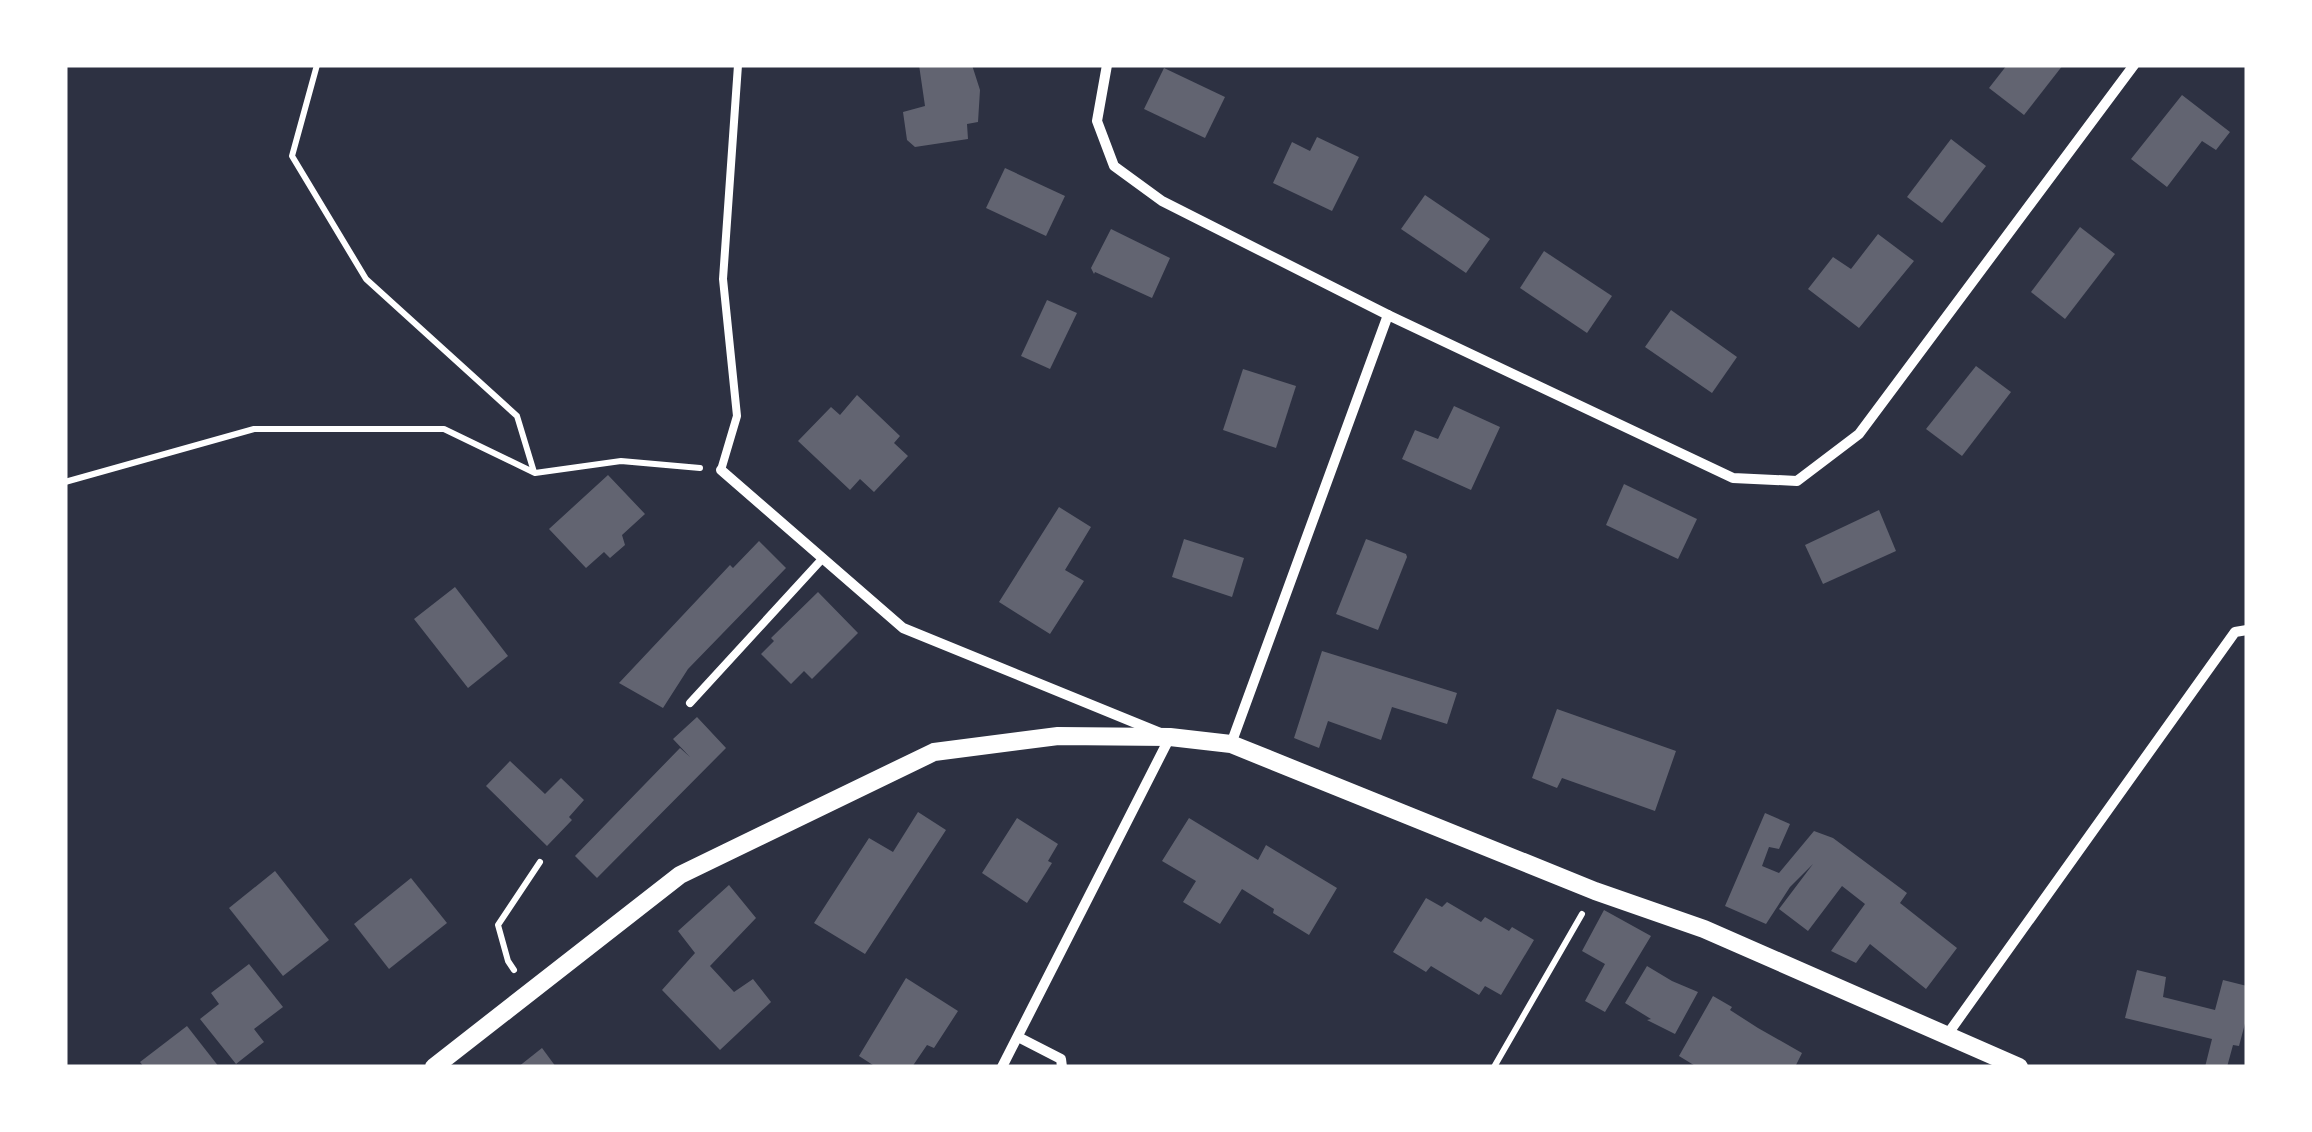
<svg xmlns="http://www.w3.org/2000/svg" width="2312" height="1132" font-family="Arial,sans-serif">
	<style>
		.building { fill: #626471 }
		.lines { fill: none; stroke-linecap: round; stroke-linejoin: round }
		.path { stroke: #fff; stroke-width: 6 }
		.service { stroke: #fff; stroke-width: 8 }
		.minor { stroke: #fff; stroke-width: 10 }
		.tertiary { stroke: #fff; stroke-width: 18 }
	</style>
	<rect width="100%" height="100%" fill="#2d3142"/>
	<!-- building -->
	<g class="building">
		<polygon points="919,65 972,65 980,90 978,122 967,124 968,139 915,147 907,140 903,112 925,106"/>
		<polygon points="2007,65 2063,65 2024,115 1989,88"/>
		<polygon points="1164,68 1225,97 1205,138 1144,109"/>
		<polygon points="2182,95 2230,132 2216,150 2202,141 2167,187 2131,159"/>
		<polygon points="1317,137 1359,157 1332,211 1273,183 1292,142 1310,151"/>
		<polygon points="1951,139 1986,166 1942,223 1907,197"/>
		<polygon points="1005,168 1065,196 1046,236 986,208"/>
		<polygon points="1425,195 1490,239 1466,273 1401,229"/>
		<polygon points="2080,227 2115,254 2065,319 2031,292"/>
		<polygon points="1111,229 1170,258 1152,298 1095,272 1094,274 1091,268"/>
		<polygon points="1878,234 1914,261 1859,328 1808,289 1833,257 1851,269"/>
		<polygon points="1544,251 1612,296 1587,333 1520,288"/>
		<polygon points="1047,300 1077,313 1050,369 1021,356"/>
		<polygon points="1671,310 1737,357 1712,393 1645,347"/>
		<polygon points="1976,366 2011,392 1962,456 1926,429"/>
		<polygon points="1243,369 1296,386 1276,448 1223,430"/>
		<polygon points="857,395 900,436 894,443 908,456 874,492 860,479 850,490 798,441 831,407 840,415"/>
		<polygon points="1454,406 1500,427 1471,490 1402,459 1415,430 1438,439"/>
		<polygon points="608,475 645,514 622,535 625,545 610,558 604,552 586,568 549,529"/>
		<polygon points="1624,484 1697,519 1678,559 1606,525"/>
		<polygon points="1059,507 1091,527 1065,570 1084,581 1050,634 999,602"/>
		<polygon points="1879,510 1896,551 1823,584 1805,545"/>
		<polygon points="1184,539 1244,558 1232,597 1172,577"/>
		<polygon points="1366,539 1406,554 1407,557 1378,630 1336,614"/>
		<polygon points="759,541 786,568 688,669 663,708 619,683 730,565 733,568"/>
		<polygon points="455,587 508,656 468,688 414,619"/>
		<polygon points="818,592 858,633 812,679 804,671 791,684 761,654 774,641 771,638"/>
		<polygon points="1322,651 1457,693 1447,724 1392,707 1381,740 1328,721 1319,748 1294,738"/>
		<polygon points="1557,709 1676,751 1655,811 1562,778 1557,788 1532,778"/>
		<polygon points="697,717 726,748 597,878 575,856 680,748 690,757 673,739"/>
		<polygon points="510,761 545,794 561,778 584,800 569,817 572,820 547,846 486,786"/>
		<polygon points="918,812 946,830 865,954 814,923 869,838 893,852"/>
		<polygon points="1765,813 1790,824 1779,849 1769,847 1762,866 1779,873 1814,831 1833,838 1907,893 1900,903 1957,948 1926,989 1870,944 1856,963 1831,951 1865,904 1842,886 1808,931 1779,909 1813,864 1790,887 1766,924 1725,906"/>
		<polygon points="1017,818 1058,844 1048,861 1052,863 1027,903 982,873"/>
		<polygon points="1189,818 1258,860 1266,845 1337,888 1309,935 1273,913 1274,909 1242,889 1220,924 1183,902 1196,881 1162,861"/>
		<polygon points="275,871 329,940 283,976 229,908"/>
		<polygon points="411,878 447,923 389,969 354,924"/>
		<polygon points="729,885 756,918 710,966 734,992 753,979 771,1002 720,1050 662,990 695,953 678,931"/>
		<polygon points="1426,898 1442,907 1447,902 1481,922 1485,917 1509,931 1512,927 1534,940 1501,995 1485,986 1479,995 1431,966 1426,972 1393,952"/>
		<polygon points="1604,910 1651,936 1605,1012 1585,1001 1605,964 1582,951"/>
		<polygon points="249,964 283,1007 254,1029 264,1042 236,1064 200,1019 219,1004 211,993"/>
		<polygon points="1647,966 1672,981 1698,992 1675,1034 1647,1020 1651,1019 1625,1003"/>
		<polygon points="2137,970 2166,977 2163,997 2215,1010 2223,980 2247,986 2247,1016 2239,1046 2233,1045 2227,1067 2205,1067 2212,1039 2125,1018"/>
		<polygon points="906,978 958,1011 934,1048 927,1045 912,1067 876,1067 859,1056"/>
		<polygon points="1713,996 1732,1007 1730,1010 1758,1028 1802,1053 1795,1067 1697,1067 1679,1056"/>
		<polygon points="187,1026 219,1067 144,1067 140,1062"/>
		<polygon points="542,1048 556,1067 518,1067"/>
	</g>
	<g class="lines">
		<!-- path -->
		<g class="path">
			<polyline points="317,65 292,156 366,279 517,416 534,472"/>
			<polyline points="65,482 254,429 444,429 535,473 621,461 700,468"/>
			<polyline points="514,970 508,961 498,925 540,862"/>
			<polyline points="1494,1067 1582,914"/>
		</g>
		<!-- service -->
		<g class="service">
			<polyline points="721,470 737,416 723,279 738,65"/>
			<polyline points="690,703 823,558"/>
		</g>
		<!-- minor -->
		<g class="minor">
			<polyline points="1107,65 1097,121 1114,166 1162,201 1388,315 1733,478 1797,481 1859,434 2134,65"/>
			<polyline points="721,470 903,628 1170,737 1002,1067"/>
			<polyline points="1231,744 1388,315"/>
			<polyline points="1947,1035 2235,632 2247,630"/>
			<polyline points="1018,1037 1061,1059 1062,1067"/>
		</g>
		<!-- tertiary -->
		<polyline class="tertiary" points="434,1067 680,875 934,752 1058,736 1170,737 1231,744 1595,891 1704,929 2019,1067"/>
	</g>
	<!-- border -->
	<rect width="2312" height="1132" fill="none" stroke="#ffffff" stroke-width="135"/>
</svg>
